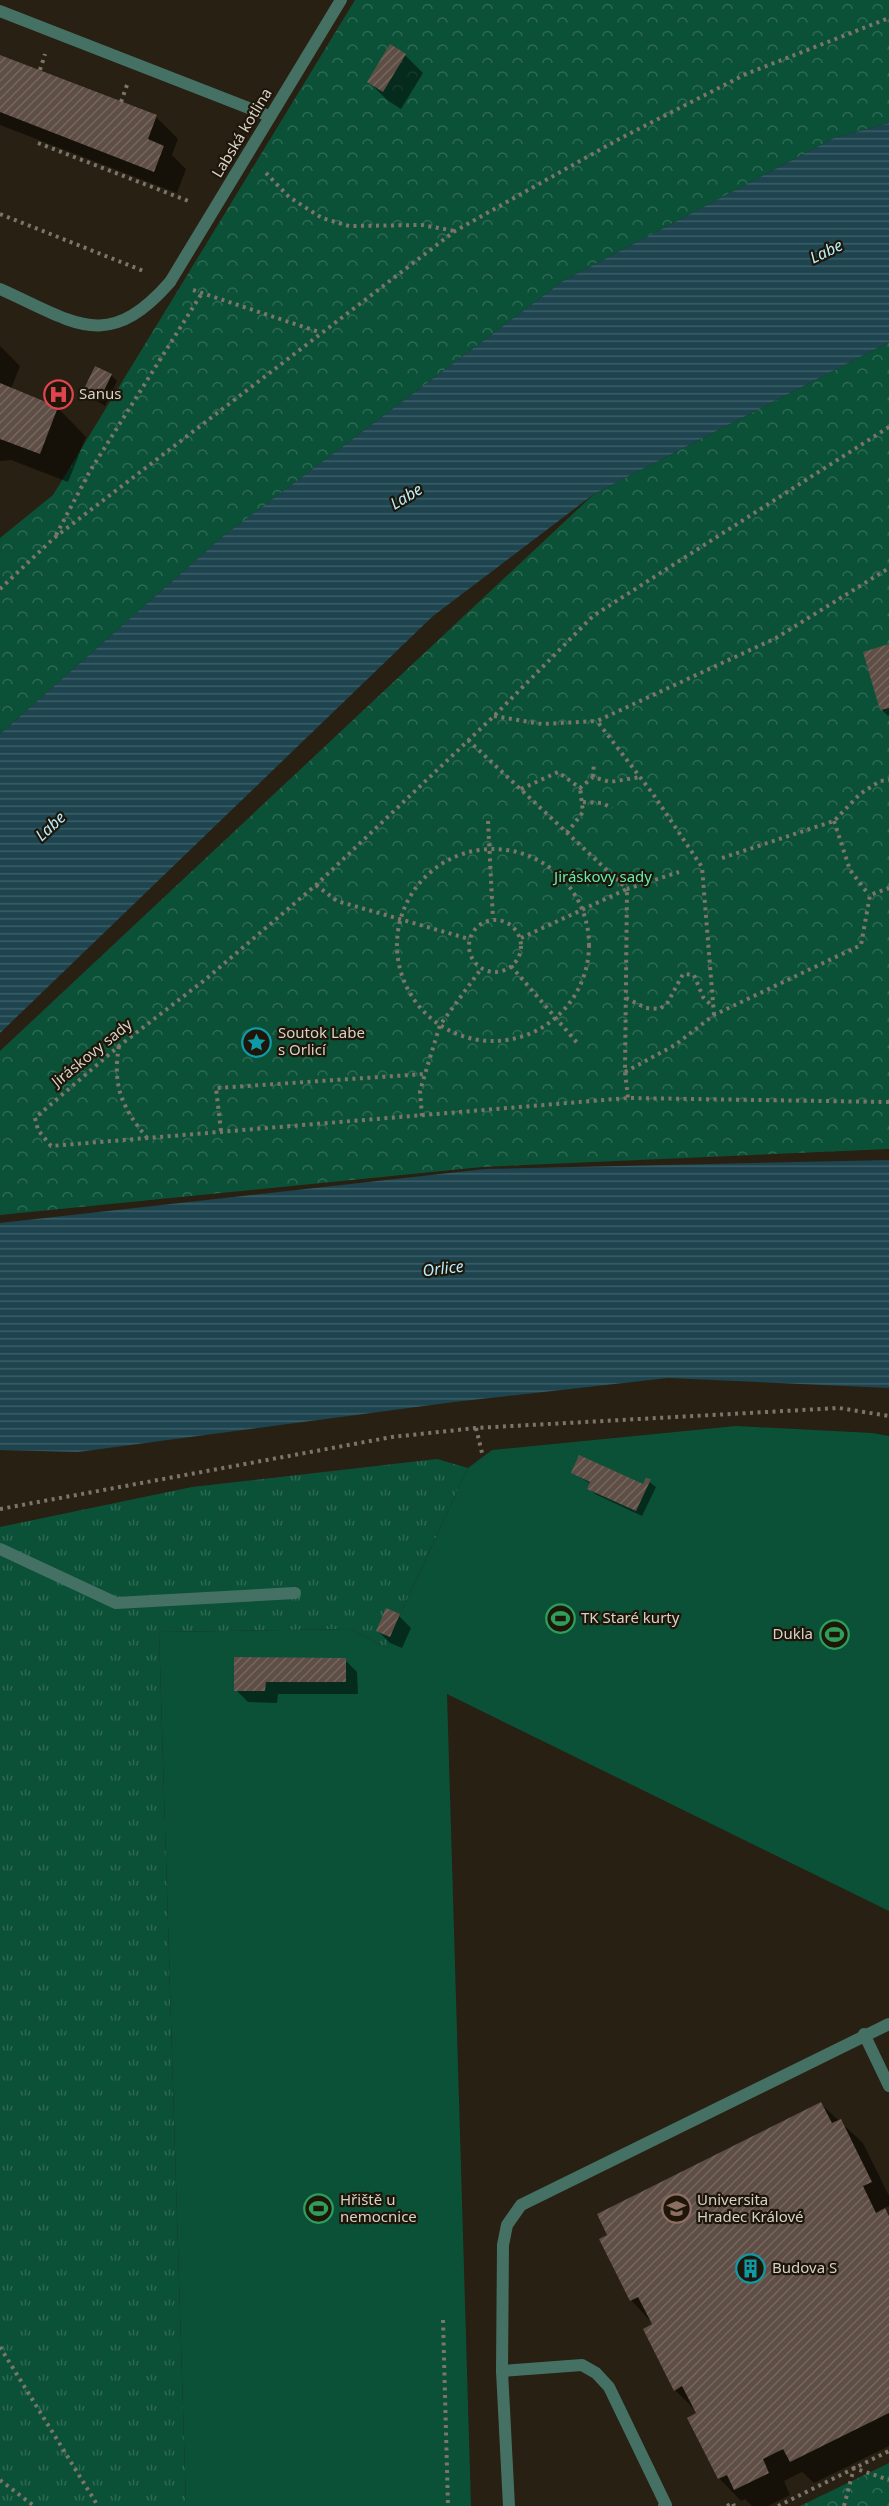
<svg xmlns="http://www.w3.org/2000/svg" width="889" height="2506" font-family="'Noto Sans',sans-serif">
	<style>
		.grass { fill: url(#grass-tufts) }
		.park { fill: url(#park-crowns) }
		.pitch { fill: #0b5137 }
		.water { fill: url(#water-rules) }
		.shadow { fill: #0007 }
		.building { fill: url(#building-hatch) }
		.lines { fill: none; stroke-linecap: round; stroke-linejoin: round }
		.path { stroke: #7c756a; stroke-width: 4; stroke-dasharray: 3 4.5; stroke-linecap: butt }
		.lane { stroke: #457164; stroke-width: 12 }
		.street { stroke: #457164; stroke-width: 12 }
		.labels { text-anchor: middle; stroke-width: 4.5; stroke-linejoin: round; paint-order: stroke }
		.street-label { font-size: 15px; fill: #d7d2c9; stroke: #1e1609 }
		.poi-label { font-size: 15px; fill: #d7d2c9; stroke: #1e1609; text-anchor: start }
		.park-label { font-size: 15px; fill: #63edb1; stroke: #1e1609 }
		.water-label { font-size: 16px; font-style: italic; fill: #b6ecfc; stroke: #1e1609 }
	</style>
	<defs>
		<pattern id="grass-tufts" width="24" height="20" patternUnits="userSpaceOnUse" patternTransform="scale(1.5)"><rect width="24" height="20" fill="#0b5137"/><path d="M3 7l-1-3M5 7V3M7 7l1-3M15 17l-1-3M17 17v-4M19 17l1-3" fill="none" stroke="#2e6953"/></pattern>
		<pattern id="park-crowns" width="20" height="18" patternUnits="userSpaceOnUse" patternTransform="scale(1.5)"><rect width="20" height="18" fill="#0b5137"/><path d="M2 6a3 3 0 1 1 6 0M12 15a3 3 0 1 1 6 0" fill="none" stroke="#2e6953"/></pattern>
		<pattern id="water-rules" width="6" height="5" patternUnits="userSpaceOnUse" patternTransform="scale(1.5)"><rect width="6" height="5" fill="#1d444f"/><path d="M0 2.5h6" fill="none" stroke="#3d5e67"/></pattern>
		<pattern id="building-hatch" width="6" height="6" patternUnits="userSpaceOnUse" patternTransform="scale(1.5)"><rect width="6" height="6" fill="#5e4e45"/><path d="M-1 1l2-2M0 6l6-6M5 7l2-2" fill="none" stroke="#74675e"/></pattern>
	</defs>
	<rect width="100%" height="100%" fill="#282012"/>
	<!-- grass -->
	<polygon class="grass" points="437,1459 468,1468 385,1647 349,1629 159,1632 186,2506 0,2506 0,1527 192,1487"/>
	<!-- park -->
	<g class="park">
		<polygon points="355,0 889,0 889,123 834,138 563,281 222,537 0,734 0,538 53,495"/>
		<polygon points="889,342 889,1149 482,1167 0,1215 0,1051 594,494"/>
		<polygon points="889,2463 889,2506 800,2506"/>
	</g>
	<!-- pitch -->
	<polygon class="pitch" points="736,1426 872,1433 889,1436 889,1911 447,1694 471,2506 186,2506 159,1632 349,1629 385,1647 468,1468 492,1450"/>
	<!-- water -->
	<g class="water">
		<polygon points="889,123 889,342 594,494 433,616 0,1033 0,734 222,537 563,281 834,138"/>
		<polygon points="889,1160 889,1388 668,1378 454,1402 78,1452 0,1450 0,1223 485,1169"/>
	</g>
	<!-- shadow -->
	<g class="shadow">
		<polygon points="405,55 423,73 401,109 387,100 369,82"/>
		<polygon points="0,56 156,117 178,139 172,155 186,169 177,193 0,125"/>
		<polygon points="0,346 20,366 11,389 58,408 86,437 68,482 11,460 0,461"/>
		<polygon points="111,375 117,381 105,406 84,393"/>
		<polygon points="889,646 889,715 888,716 882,710"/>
		<polygon points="573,1473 644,1486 647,1480 656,1487 642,1516 595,1494 589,1488 591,1484"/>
		<polygon points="399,1616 411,1628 402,1648 390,1643 378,1631"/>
		<polygon points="345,1660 357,1672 358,1694 278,1694 277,1703 248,1702 236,1690"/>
		<polygon points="821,2104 863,2143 889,2196 889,2206 884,2208 889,2214 889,2446 814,2483 802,2472 784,2481 790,2495 768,2506 752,2506 745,2499 741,2501 719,2478 698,2413 675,2390 654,2325 631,2300"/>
	</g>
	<!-- building -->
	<g class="building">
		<polygon points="390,44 406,54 383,92 367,82"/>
		<polygon points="0,55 157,115 148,139 164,146 154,172 0,112"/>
		<polygon points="95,366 112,374 99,401 82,393"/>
		<polygon points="0,383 58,407 40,454 0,439"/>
		<polygon points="889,644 889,708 880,710 863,652"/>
		<polygon points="579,1455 643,1484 646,1478 651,1479 636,1511 587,1489 590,1482 571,1473"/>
		<polygon points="386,1608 400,1614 390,1637 376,1631"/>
		<polygon points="234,1657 346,1658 346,1682 266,1682 265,1691 234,1691"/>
		<polygon points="821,2102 832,2123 841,2119 872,2182 863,2186 876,2213 885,2208 889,2216 889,2413 790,2462 783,2449 763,2459 769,2473 734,2490 727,2475 718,2479 687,2418 696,2413 682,2386 674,2391 643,2329 652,2324 638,2297 630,2301 599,2239 607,2235 597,2214"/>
	</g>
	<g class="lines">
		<!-- path -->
		<g class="path">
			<polyline points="40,70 45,54"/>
			<polyline points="121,102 127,85"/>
			<polyline points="38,143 191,202"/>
			<polyline points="266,173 289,197 322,218 349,226 422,225 455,231"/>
			<polyline points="0,214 146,272"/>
			<polyline points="193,290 319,332"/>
			<polyline points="889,427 593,616 494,716 316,885 206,979 119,1046 35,1118 38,1130 51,1146 628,1098 889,1102"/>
			<polyline points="56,535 90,471 202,293"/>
			<polyline points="0,589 54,538 455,231 621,138 746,74 889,18"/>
			<polyline points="494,716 542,724 597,721"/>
			<polyline points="468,740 627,889 679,872"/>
			<polyline points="593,777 594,762"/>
			<polyline points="521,789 558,772 580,788 593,777 610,782 640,777"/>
			<polyline points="583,802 602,803 612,808"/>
			<polyline points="488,821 493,919"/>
			<polyline points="834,821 850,870 869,895"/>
			<polyline points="567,833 583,812 580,788"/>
			<circle cx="493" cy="945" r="96"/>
			<polyline points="722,858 834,821 860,794 880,781 889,780"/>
			<polyline points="316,885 337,901 469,939"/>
			<circle cx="495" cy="946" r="26"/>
			<polyline points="521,938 627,889 625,1072 628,1098"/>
			<polyline points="511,966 579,1045"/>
			<polyline points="626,998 646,1008 660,1009 668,1002 683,974 694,975 703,997 713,1007"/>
			<polyline points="714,1015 702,867 653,794 597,721 776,638 889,568"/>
			<path d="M 119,1046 C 112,1086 122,1108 148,1139"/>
			<polyline points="625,1072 675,1045 714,1015 861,945 870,895 889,888"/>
			<polyline points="422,1116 420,1091 425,1074"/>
			<polyline points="221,1131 216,1088 425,1074 440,1025 481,969"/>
			<polyline points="476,1428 483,1457"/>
			<polyline points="0,1509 392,1437 476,1428 839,1408 889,1416"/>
			<polyline points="443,2320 448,2506"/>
			<polyline points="0,2347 98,2506"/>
			<polyline points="0,2480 34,2506"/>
			<polyline points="727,2506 733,2503 734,2506"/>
			<polyline points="778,2506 889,2451"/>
			<polyline points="844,2506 854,2468 889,2480"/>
		</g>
		<!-- lane -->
		<g class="lane">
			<polyline points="0,11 269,116"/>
			<path d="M 0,289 C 74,322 107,354 170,282"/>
			<polyline points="0,1549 116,1603 295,1593"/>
			<polyline points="864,2034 889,2086"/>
			<polyline points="502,2371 582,2365 596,2373 609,2387 666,2505 664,2506"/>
			<polyline points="509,2506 502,2371 503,2245 507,2225 521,2205 889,2024"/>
		</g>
		<!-- street -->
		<polyline class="street" points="170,282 341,0"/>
	</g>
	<!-- icons -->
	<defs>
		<symbol id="hospital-ring" viewBox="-11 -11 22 22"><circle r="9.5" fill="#1e1609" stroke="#e0444e" stroke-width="1.5"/><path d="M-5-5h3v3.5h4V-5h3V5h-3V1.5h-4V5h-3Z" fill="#e0444e"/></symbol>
		<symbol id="sight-ring" viewBox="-11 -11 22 22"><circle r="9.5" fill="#1e1609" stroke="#0f9aa8" stroke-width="1.5"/><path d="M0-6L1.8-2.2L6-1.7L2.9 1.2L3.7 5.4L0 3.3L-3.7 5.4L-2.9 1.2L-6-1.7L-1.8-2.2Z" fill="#0f9aa8"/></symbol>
		<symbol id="stadium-ring" viewBox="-11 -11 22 22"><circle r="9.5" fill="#1e1609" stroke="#2e9e5b" stroke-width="1.5"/><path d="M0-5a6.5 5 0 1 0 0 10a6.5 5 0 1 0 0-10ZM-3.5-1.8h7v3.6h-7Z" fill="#2e9e5b"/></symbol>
		<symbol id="university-ring" viewBox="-11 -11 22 22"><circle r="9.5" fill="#1e1609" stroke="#8d6e63" stroke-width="1.5"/><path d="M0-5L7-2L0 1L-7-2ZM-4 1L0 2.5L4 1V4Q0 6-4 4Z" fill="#8d6e63"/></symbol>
		<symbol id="building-ring" viewBox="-11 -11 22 22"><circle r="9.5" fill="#1e1609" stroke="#0f9aa8" stroke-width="1.5"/><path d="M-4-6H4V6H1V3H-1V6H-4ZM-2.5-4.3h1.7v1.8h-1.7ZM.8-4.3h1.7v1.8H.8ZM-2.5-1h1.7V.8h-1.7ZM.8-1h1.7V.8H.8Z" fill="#0f9aa8"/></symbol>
	</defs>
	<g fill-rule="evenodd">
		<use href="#hospital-ring" x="42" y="378" width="33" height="33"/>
		<use href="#sight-ring" x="240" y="1026" width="33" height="33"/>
		<use href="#stadium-ring" x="544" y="1602" width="33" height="33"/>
		<use href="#stadium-ring" x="818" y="1618" width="33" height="33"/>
		<use href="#stadium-ring" x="302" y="2192" width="33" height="33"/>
		<use href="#university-ring" x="660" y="2192" width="33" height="33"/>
		<use href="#building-ring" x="734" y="2252" width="33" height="33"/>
	</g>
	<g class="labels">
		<!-- street labels -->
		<g class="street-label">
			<text transform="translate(242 133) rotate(-59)" y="5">Labská kotlina</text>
			<text transform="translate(92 1053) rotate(-39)" y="5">Jiráskovy sady</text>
		</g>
		<!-- poi labels -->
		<g class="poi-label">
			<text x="79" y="399">Sanus</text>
			<text x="278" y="1038">Soutok Labe<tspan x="278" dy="17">s Orlicí</tspan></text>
			<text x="581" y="1623">TK Staré kurty</text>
			<text x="813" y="1639" text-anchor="end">Dukla</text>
			<text x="340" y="2205">Hřiště u<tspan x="340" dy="17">nemocnice</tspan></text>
			<text x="697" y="2205">Universita<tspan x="697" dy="17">Hradec Králové</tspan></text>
			<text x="772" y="2273">Budova S</text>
		</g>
		<!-- park labels -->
		<g class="park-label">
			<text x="603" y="882">Jiráskovy sady</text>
		</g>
		<!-- water labels -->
		<g class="water-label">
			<text transform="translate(826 251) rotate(-26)" y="6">Labe</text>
			<text transform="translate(406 496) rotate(-31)" y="6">Labe</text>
			<text transform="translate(50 826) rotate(-43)" y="6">Labe</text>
			<text transform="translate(443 1268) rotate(-7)" y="6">Orlice</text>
		</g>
	</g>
</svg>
